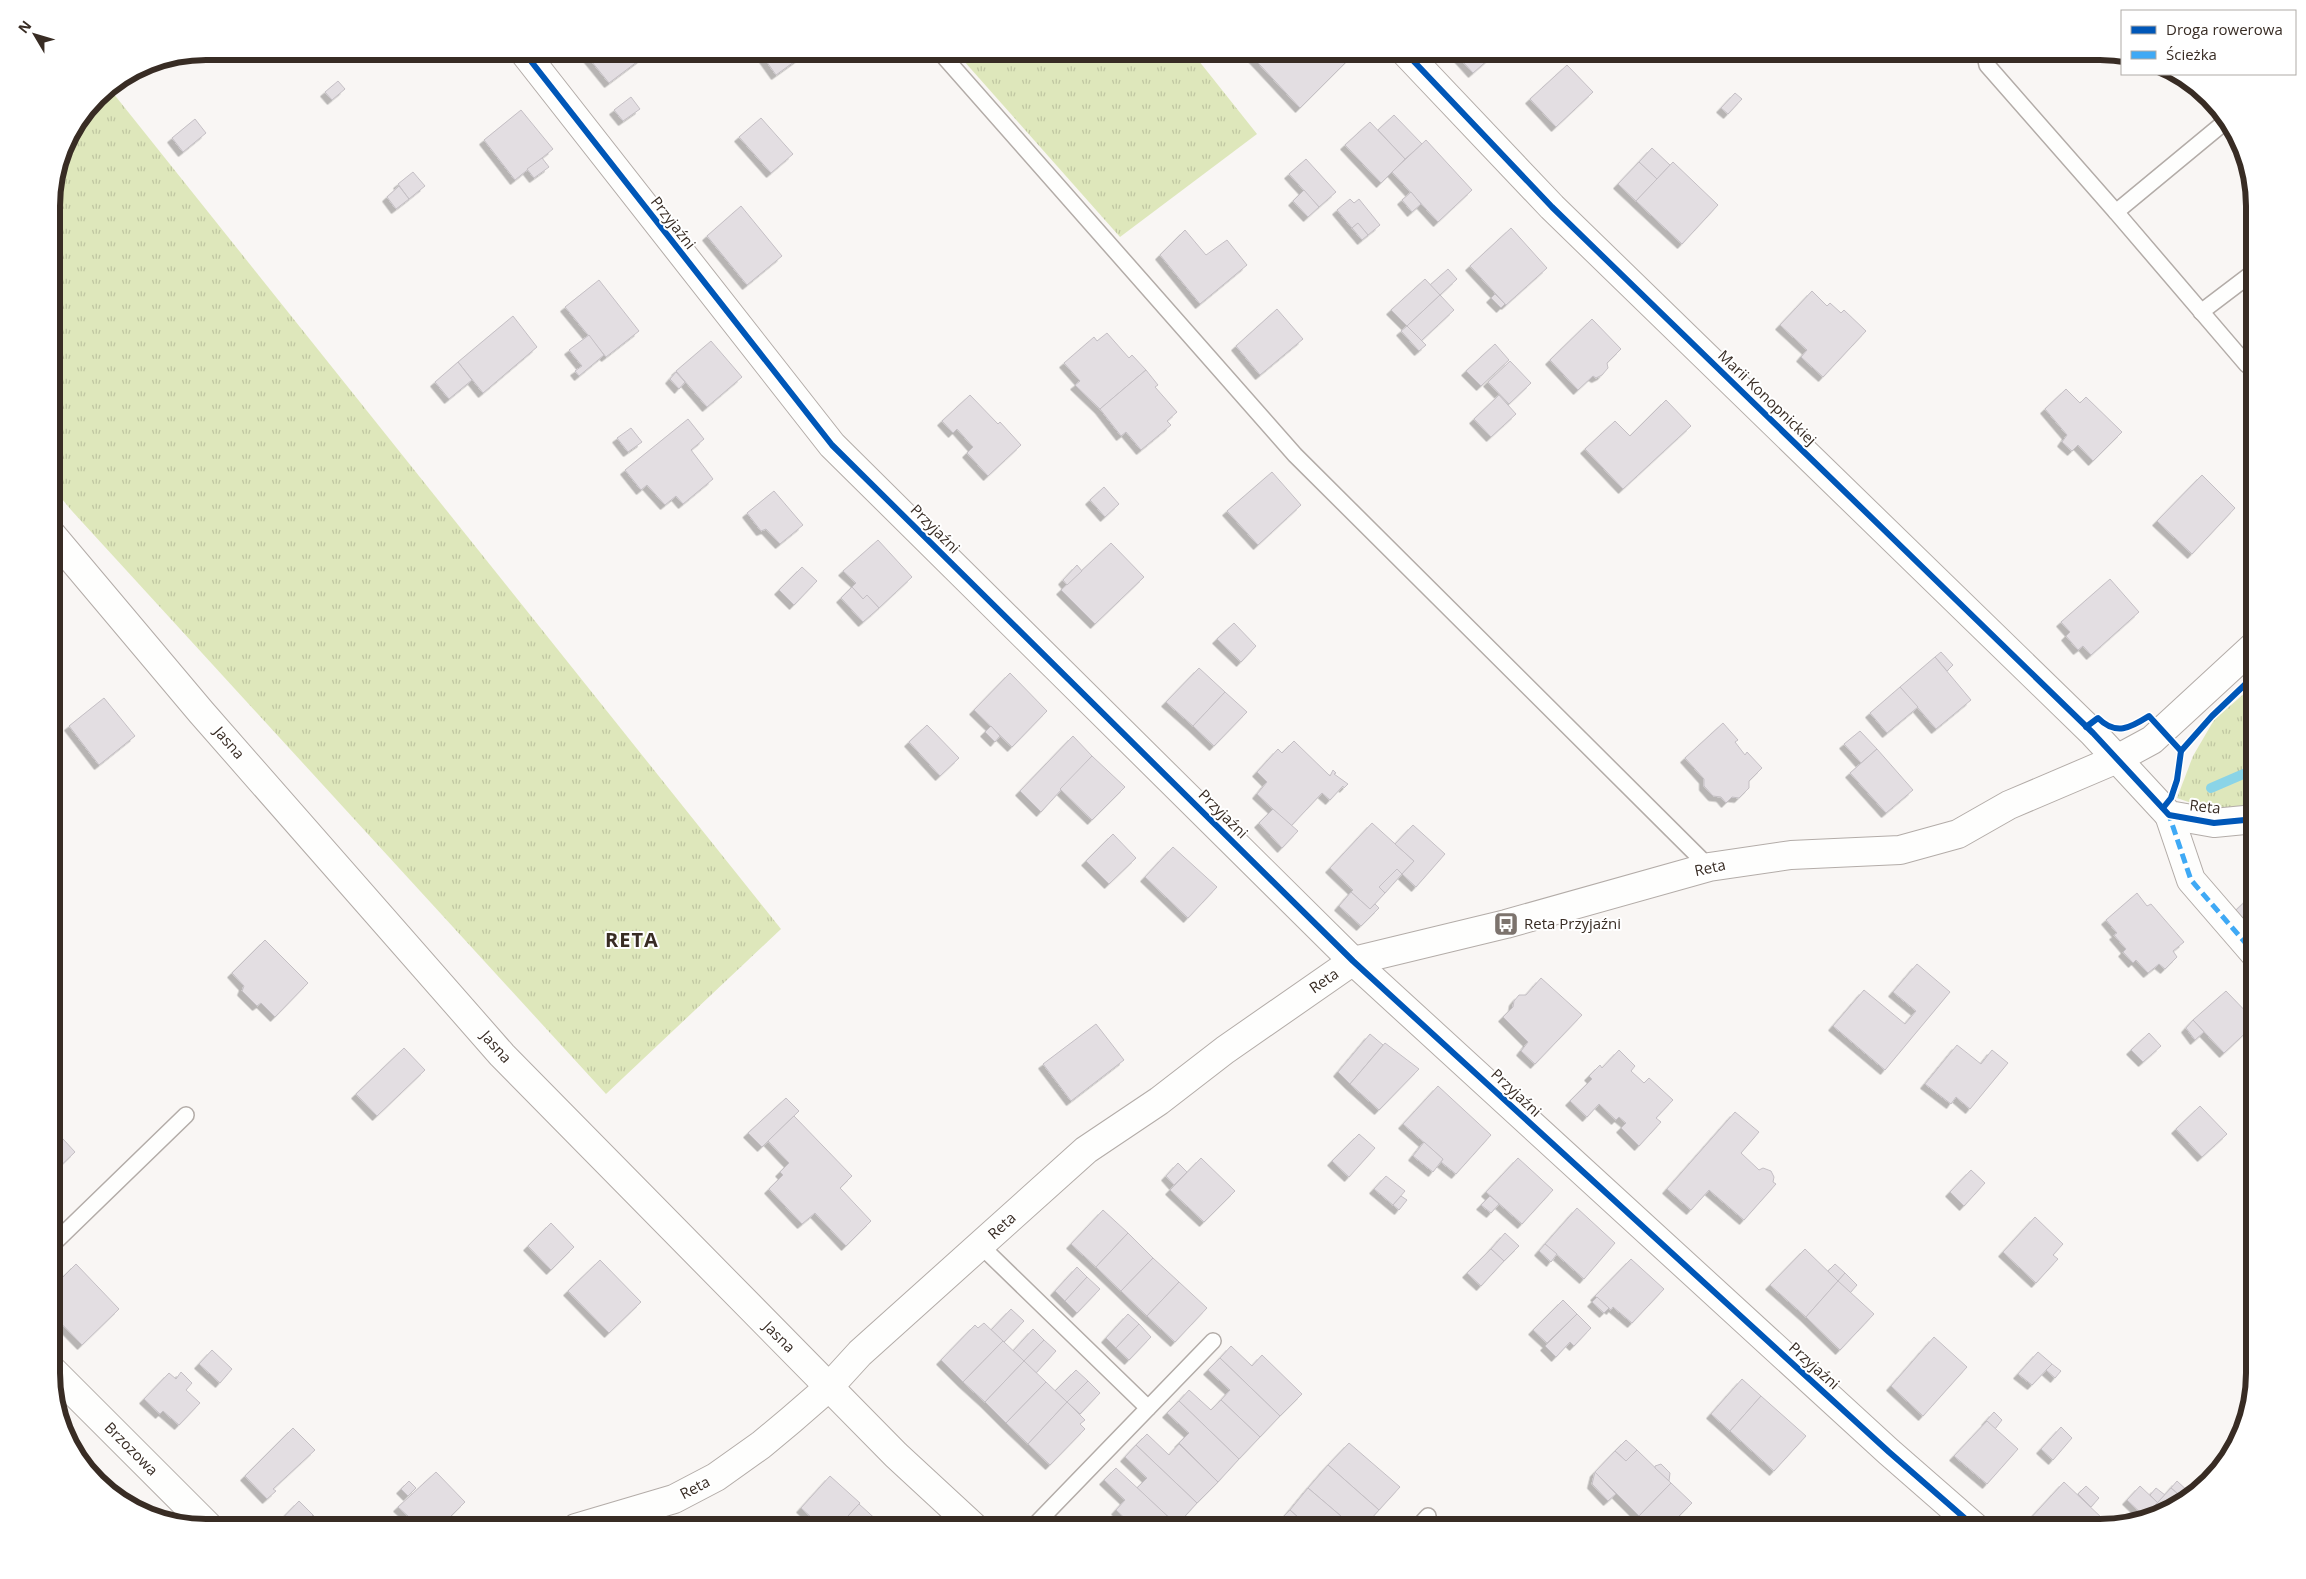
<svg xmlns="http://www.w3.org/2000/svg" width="2306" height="1579" font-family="'Open Sans',sans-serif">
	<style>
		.grass { fill: url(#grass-tufts) }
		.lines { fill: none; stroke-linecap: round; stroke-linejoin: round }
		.stream { stroke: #8ad4e7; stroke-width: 10 }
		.building { fill: #e3dee2; stroke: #c4bfc4; filter: url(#shadow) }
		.service-casing { stroke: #b3aca8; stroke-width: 18 }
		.minor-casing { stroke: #b3aca8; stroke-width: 30 }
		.service { stroke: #fefefd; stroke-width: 15 }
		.minor { stroke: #fefefd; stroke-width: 28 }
		.quiet { stroke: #3fa9f5; stroke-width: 5; stroke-dasharray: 10 5; stroke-linecap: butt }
		.cycleway-casing { stroke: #fff; stroke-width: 9 }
		.cycleway { stroke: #0057b8; stroke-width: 6 }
		.labels { text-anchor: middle; stroke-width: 4; stroke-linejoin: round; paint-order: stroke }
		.street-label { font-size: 15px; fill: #382c24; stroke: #fff }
		.poi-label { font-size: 15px; fill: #382c24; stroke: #fff; text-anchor: start }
		.district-label { font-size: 20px; font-weight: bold; letter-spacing: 1px; fill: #382c24; stroke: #fff }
		.rim { fill: none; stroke: #382c24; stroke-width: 6 }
	</style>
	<defs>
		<pattern id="grass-tufts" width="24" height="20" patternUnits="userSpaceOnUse" patternTransform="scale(1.25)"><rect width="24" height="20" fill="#dee7bb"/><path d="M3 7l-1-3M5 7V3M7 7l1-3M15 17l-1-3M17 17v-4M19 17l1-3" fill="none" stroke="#bfc6a1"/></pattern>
		<filter id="shadow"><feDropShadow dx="-4.5" dy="4.5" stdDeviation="0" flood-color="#0004"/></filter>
	</defs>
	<rect width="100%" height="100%" fill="#f9f6f4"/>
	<!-- grass -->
	<g class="grass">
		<polygon points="955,51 1191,51 1257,134 1120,237"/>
		<polygon points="109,88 781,929 606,1094 72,511 52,487 52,196 63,146 97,96"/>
		<polygon points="2255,684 2255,811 2223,814 2177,798 2193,756 2214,720"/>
	</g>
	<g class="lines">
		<!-- stream -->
		<polyline class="stream" points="2211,788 2255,769"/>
	</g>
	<!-- building -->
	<g class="building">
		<polygon points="583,51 649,51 650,52 609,83"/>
		<polygon points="759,51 809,51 776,75"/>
		<polygon points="1247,51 1350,51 1353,55 1300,108"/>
		<polygon points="1453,51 1498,51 1473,73"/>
		<polygon points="1567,65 1593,92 1556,127 1530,99"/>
		<polygon points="338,81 345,89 332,100 325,92"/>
		<polygon points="1735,93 1742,99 1728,114 1721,108"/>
		<polygon points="631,97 640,109 623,121 614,110"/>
		<polygon points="521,110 553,149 515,180 484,140"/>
		<polygon points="1394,115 1422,144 1405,159 1378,130"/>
		<polygon points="761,118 793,154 771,173 739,137"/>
		<polygon points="195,119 206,133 183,152 172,138"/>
		<polygon points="1370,122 1405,159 1381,183 1345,145"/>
		<polygon points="1426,140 1472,190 1438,222 1392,172"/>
		<polygon points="1652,148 1670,165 1657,179 1639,162"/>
		<polygon points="542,158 549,167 534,178 527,169"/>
		<polygon points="1306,159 1336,192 1319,207 1289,174"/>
		<polygon points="1639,162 1657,179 1636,201 1618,184"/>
		<polygon points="1673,162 1718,205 1682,244 1636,201"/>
		<polygon points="413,172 425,186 409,199 398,184"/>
		<polygon points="399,186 409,199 396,209 387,197"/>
		<polygon points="1304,190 1319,207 1308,217 1293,201"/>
		<polygon points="1411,192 1421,204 1412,212 1402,200"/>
		<polygon points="1350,199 1354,203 1359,199 1380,225 1368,235 1358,223 1352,228 1337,210"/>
		<polygon points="741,206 782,256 747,285 707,236"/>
		<polygon points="1358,223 1368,235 1362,240 1352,228"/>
		<polygon points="1511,228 1547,268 1506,305 1470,266"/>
		<polygon points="1185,230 1206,255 1227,240 1247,265 1200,304 1160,255"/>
		<polygon points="1448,269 1457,279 1440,295 1430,285"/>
		<polygon points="1425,279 1440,295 1407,326 1391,310"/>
		<polygon points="599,280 639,331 606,357 565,307"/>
		<polygon points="1812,291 1827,306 1830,303 1841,313 1844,310 1866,331 1823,377 1801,357 1807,350 1780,325"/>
		<polygon points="1495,294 1505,304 1501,308 1491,298"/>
		<polygon points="1440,295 1454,310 1421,341 1407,326"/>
		<polygon points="1277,309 1303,339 1260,375 1236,346"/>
		<polygon points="513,316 537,347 483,393 458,362"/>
		<polygon points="1592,319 1621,349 1607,363 1608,368 1602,375 1596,378 1593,376 1578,390 1550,360"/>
		<polygon points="1407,326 1426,345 1419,351 1401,331"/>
		<polygon points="1107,333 1129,358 1132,355 1146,370 1100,409 1075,385 1080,381 1064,363 1094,337 1097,341"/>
		<polygon points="589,335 604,355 579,376 575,371 582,366 569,350"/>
		<polygon points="711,341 742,377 707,407 676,371"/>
		<polygon points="1495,344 1509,360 1481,386 1466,371"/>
		<polygon points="1510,361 1531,383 1509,404 1488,382"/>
		<polygon points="458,362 472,380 449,399 435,382"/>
		<polygon points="1146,370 1158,385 1155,387 1177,412 1167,421 1171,425 1141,450 1126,432 1121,436 1100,409"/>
		<polygon points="676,372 685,382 679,389 670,379"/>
		<polygon points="2066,389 2080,403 2086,397 2122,432 2093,461 2078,445 2072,451 2062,442 2067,435 2045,409"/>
		<polygon points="970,395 998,424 1000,422 1021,445 988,476 967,453 973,447 957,429 953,433 942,421"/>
		<polygon points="1499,395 1516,414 1491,437 1474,419"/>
		<polygon points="1666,400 1691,426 1623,489 1585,449 1615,421 1630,436"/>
		<polygon points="688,419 704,439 691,450 713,479 683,504 676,496 665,505 647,485 641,490 625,470"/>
		<polygon points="631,428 642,442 628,452 617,438"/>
		<polygon points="1272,472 1301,505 1258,545 1227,511"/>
		<polygon points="2202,475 2235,508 2192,554 2157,521"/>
		<polygon points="1104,487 1119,504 1105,517 1090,500"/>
		<polygon points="774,491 803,525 780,544 766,529 761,531 747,513"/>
		<polygon points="878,540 912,577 879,608 867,595 863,599 852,587 856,583 843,571"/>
		<polygon points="1111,543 1144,577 1095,624 1061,590"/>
		<polygon points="1077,565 1082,571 1067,585 1063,580"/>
		<polygon points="802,567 817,581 794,605 779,590"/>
		<polygon points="2110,579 2139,612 2091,655 2083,646 2078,650 2066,636 2070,632 2061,622"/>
		<polygon points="852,587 863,599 867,595 879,608 863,622 841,598"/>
		<polygon points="1234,623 1256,646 1241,662 1217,639"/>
		<polygon points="1941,652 1953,665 1947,671 1935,657"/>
		<polygon points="1935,657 1971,700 1936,729 1900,687"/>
		<polygon points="1199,668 1225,692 1193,726 1166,702"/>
		<polygon points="1010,673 1047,711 1012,747 974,710"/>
		<polygon points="1900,687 1918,707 1887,733 1870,713"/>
		<polygon points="1225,692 1247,712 1214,746 1193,726"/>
		<polygon points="104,698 135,736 99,765 69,726"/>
		<polygon points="1723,723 1738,740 1735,742 1745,755 1747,752 1762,768 1749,781 1749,788 1739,798 1732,797 1726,803 1721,797 1713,796 1704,786 1704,779 1685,758"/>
		<polygon points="927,725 959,758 940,776 909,742"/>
		<polygon points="991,726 1000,736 995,742 985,732"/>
		<polygon points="1860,731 1877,749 1861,763 1844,744"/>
		<polygon points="1073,736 1092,756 1041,812 1020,791"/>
		<polygon points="1294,741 1330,776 1333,770 1336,773 1334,774 1348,784 1344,788 1343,786 1330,800 1322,793 1291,826 1257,794 1267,782 1257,772 1278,749 1282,753"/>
		<polygon points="1877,749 1913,790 1886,813 1850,773"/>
		<polygon points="1092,756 1125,787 1092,820 1060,789"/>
		<polygon points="1273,809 1298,831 1282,848 1259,823"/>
		<polygon points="1372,823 1414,861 1402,874 1397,869 1379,887 1385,893 1370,909 1351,892 1353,890 1330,868"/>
		<polygon points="1413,825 1445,854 1416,887 1402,874 1414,861 1395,844"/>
		<polygon points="1113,834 1136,858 1109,884 1086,861"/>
		<polygon points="1173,847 1217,887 1188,918 1145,877"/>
		<polygon points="1397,869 1402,874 1385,893 1379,887"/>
		<polygon points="1351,892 1370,909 1375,904 1379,908 1361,926 1339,906"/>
		<polygon points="2255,892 2255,933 2234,912"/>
		<polygon points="2137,893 2147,906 2151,904 2184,942 2173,951 2177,957 2165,969 2159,964 2148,973 2136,960 2133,963 2123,952 2126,949 2114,935 2117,933 2106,920"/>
		<polygon points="265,940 308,983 275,1017 261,1003 257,1006 242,991 244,986 232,973"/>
		<polygon points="1917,964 1950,992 1885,1070 1833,1026 1864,990 1905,1024 1916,1011 1893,992"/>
		<polygon points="1541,978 1582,1015 1535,1064 1521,1051 1528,1042 1503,1017 1513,1007 1514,1001 1519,995 1526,995"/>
		<polygon points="2226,991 2255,1021 2255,1024 2224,1053 2193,1020"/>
		<polygon points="2193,1020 2204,1032 2195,1040 2186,1028"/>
		<polygon points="1096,1024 1124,1060 1071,1101 1043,1064"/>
		<polygon points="2149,1033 2161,1046 2143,1062 2131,1050"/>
		<polygon points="1370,1034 1383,1045 1350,1084 1338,1072"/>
		<polygon points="1385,1043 1419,1069 1379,1110 1350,1084"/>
		<polygon points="1957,1045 1981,1064 1992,1050 2008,1063 1970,1109 1956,1097 1951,1104 1925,1084"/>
		<polygon points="404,1048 425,1070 377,1116 356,1094"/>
		<polygon points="1619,1050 1635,1066 1631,1071 1644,1083 1649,1078 1673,1100 1656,1118 1661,1122 1639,1146 1621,1128 1626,1123 1619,1117 1616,1120 1599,1104 1587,1117 1570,1101 1592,1079 1589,1076 1600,1065 1602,1068"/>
		<polygon points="1438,1086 1491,1135 1456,1174 1441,1162 1443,1159 1403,1124"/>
		<polygon points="786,1098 799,1111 762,1147 748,1133"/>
		<polygon points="2200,1106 2227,1134 2202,1157 2176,1129"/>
		<polygon points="1735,1112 1759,1132 1741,1153 1759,1170 1763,1168 1771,1171 1774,1177 1773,1182 1776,1184 1744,1220 1709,1190 1691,1210 1667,1189"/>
		<polygon points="794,1116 852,1176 840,1188 871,1221 846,1246 815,1213 802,1224 769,1189 783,1175 780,1172 789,1163 768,1141"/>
		<polygon points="52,1127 75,1152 52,1174"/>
		<polygon points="1359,1134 1375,1148 1349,1177 1332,1161"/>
		<polygon points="1424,1142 1443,1159 1433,1172 1413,1156"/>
		<polygon points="1201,1158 1235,1191 1204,1222 1170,1190"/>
		<polygon points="1518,1158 1553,1190 1522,1224 1486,1192"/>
		<polygon points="1178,1163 1187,1172 1174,1185 1166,1176"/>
		<polygon points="1971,1170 1985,1183 1964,1206 1950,1192"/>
		<polygon points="1386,1176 1405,1191 1393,1205 1374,1189"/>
		<polygon points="1401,1196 1407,1200 1399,1210 1393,1205"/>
		<polygon points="1490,1196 1499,1204 1491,1213 1481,1205"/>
		<polygon points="1577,1208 1615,1243 1584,1279 1545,1244"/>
		<polygon points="1103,1210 1128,1233 1096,1267 1071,1244"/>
		<polygon points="2035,1217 2063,1244 2053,1255 2058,1259 2036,1283 2003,1252"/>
		<polygon points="551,1223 574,1247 551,1270 528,1246"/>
		<polygon points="1128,1233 1153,1258 1121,1291 1096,1267"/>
		<polygon points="1505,1233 1519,1246 1504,1261 1491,1249"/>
		<polygon points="1545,1244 1557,1254 1551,1262 1539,1251"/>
		<polygon points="1491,1249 1504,1261 1481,1286 1467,1273"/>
		<polygon points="1805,1249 1838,1281 1806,1317 1770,1285"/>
		<polygon points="1153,1258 1179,1282 1147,1316 1121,1291"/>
		<polygon points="1631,1259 1664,1289 1632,1323 1613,1307 1611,1310 1595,1296"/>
		<polygon points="600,1260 641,1302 609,1333 568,1291"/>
		<polygon points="76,1264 119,1309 82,1345 52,1314 52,1288"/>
		<polygon points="1835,1264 1845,1273 1838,1281 1828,1271"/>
		<polygon points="1077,1267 1087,1277 1065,1301 1055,1291"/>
		<polygon points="1845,1273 1857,1285 1850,1293 1838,1281"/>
		<polygon points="1087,1277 1100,1289 1077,1313 1065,1301"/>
		<polygon points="1838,1281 1874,1314 1840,1350 1806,1317"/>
		<polygon points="1179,1282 1207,1308 1175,1342 1147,1316"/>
		<polygon points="1597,1297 1609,1308 1604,1313 1592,1302"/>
		<polygon points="1563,1300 1577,1314 1547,1343 1533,1330"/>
		<polygon points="1011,1309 1024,1321 1004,1342 991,1330"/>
		<polygon points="1128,1314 1139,1324 1116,1348 1106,1338"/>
		<polygon points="1577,1314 1591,1328 1574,1346 1570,1342 1556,1357 1545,1346"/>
		<polygon points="984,1323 1003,1341 963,1382 941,1360 975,1325 978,1328"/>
		<polygon points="1139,1324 1151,1337 1129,1360 1116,1348"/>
		<polygon points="1033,1329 1044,1340 1024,1361 1013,1351"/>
		<polygon points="1934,1337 1967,1367 1923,1416 1891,1386"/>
		<polygon points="1044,1340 1056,1351 1036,1373 1024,1361"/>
		<polygon points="1003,1341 1024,1361 985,1402 963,1382"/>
		<polygon points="1231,1346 1252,1366 1262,1355 1302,1394 1280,1416 1220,1358"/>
		<polygon points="212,1350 232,1369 220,1383 199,1364"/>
		<polygon points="2038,1352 2052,1364 2032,1385 2018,1374"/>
		<polygon points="1220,1358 1280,1416 1260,1437 1221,1400 1230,1390 1208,1370"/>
		<polygon points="1024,1361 1046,1382 1006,1423 985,1402"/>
		<polygon points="2052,1364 2061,1371 2055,1378 2046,1370"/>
		<polygon points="1076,1370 1088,1381 1067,1402 1055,1391"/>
		<polygon points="181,1372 192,1383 186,1390 200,1403 179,1425 163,1411 160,1414 144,1399 169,1373 176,1379"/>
		<polygon points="1742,1379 1761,1396 1730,1431 1711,1414"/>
		<polygon points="1088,1381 1100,1393 1080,1414 1067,1402"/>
		<polygon points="1046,1382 1067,1402 1028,1444 1006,1423"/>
		<polygon points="1189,1390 1211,1410 1221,1400 1260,1437 1239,1459 1179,1401"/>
		<polygon points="1761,1396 1806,1436 1774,1471 1730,1431"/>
		<polygon points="1179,1401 1239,1459 1218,1482 1179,1443 1189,1433 1167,1413"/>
		<polygon points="1067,1402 1085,1420 1080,1424 1085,1429 1050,1465 1028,1444"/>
		<polygon points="1994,1412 2002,1420 1995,1429 1986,1421"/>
		<polygon points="1987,1421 2018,1449 1987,1484 1954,1456"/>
		<polygon points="2061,1427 2072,1438 2053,1460 2041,1449"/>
		<polygon points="293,1428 315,1450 273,1489 276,1491 267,1499 245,1476"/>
		<polygon points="1147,1434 1169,1455 1179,1444 1218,1482 1197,1503 1136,1445"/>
		<polygon points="1626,1440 1637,1450 1626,1461 1615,1451"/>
		<polygon points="1349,1443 1400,1487 1379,1510 1328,1465"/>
		<polygon points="1136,1445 1197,1503 1177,1525 1137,1488 1147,1478 1125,1457"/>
		<polygon points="1637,1450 1671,1483 1639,1516 1595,1472 1615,1451 1626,1461"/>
		<polygon points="1661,1464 1670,1473 1669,1481 1655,1468 1655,1466"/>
		<polygon points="1328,1465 1379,1510 1363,1528 1355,1528 1308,1488"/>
		<polygon points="1116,1468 1177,1525 1174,1528 1135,1528 1116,1510 1125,1500 1104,1480"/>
		<polygon points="436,1472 465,1502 439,1528 421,1528 398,1507"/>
		<polygon points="1595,1472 1616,1494 1608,1501 1592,1484"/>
		<polygon points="830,1476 860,1503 837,1528 829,1524 823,1528 801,1508"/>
		<polygon points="409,1481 416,1488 408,1496 401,1489"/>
		<polygon points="2177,1481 2191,1494 2185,1500 2171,1488"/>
		<polygon points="2064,1482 2103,1519 2095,1528 2034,1528 2027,1522"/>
		<polygon points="1671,1483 1692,1503 1667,1528 1651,1528 1639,1516"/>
		<polygon points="2086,1486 2099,1498 2091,1507 2078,1494"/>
		<polygon points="2140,1486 2158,1503 2144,1516 2127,1500"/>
		<polygon points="1308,1488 1355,1528 1310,1528 1290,1510"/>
		<polygon points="2156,1488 2165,1495 2158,1503 2150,1495"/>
		<polygon points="2171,1488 2185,1500 2177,1507 2145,1516"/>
		<polygon points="299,1501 313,1515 300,1528 273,1528"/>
		<polygon points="859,1504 880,1523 876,1528 837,1528"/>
		<polygon points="1290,1510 1310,1528 1272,1528"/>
		<polygon points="313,1515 326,1528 300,1528"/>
		<polygon points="1510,1517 1521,1528 1500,1528"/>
		<polygon points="1792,1519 1802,1528 1784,1528"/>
		<polygon points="1928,1519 1937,1528 1920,1528"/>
	</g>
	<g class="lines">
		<defs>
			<g id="service">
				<polyline points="939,51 1295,455 1709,867"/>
				<polyline points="1984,51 1987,65 2116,212 2226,121"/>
				<polyline points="2116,212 2247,365"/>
				<polyline points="2201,312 2255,271"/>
				<polyline points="52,1245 186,1115"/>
				<polyline points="980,1245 1148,1408"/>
				<polyline points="1032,1528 1213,1341"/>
				<polyline points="1417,1528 1428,1516"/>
			</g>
			<g id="minor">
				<polyline points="523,51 832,445 1353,961 1889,1452 1976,1528"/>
				<polyline points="1404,51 1552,207 2093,733 2169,815 2214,823 2255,819"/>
				<polyline points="52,535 201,712 502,1055 896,1455 975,1528"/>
				<polyline points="2169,815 2191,880 2255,954"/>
				<polyline points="52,1370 210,1528"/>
				<polyline points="576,1528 674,1499 716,1477 761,1445 791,1420 829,1387 860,1353 1086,1150 1159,1101 1225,1050 1353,961 1506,924 1709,867 1791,855 1900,850 1958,834 2009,805 2117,759 2152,740 2255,645"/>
			</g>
		</defs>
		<!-- service casing -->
		<use href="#service" class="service-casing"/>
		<!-- minor casing -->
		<use href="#minor" class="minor-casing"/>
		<!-- service -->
		<use href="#service" class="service"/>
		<!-- minor -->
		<use href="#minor" class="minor"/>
		<!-- quiet -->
		<polyline class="quiet" points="2173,816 2169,815 2191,880 2255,954"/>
		<defs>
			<g id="cycleway">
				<polyline points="523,51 832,445 1353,961 1889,1452 1976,1528"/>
				<polyline points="1404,51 1552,207 2093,733 2169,815 2214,823 2255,819"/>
				<path d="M 2086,727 L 2098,718 C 2116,736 2130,728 2149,716 L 2181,751"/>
				<polyline points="2163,808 2171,798 2177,780 2181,751 2212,716 2255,675"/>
			</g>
		</defs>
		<!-- cycleway casing -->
		<use href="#cycleway" class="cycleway-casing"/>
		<!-- cycleway -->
		<use href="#cycleway" class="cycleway"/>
	</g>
	<!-- icons -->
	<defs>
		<symbol id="bus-square" viewBox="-11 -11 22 22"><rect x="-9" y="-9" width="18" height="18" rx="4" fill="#7c736d" stroke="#fff"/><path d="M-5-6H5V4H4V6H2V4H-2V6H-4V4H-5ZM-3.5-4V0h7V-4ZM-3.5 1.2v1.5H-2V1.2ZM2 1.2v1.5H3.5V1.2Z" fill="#fff"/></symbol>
	</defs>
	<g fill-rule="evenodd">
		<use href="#bus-square" x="1492" y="910" width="28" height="28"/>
	</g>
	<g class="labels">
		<!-- street labels -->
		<g class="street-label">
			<text transform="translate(673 223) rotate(52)" y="5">Przyjaźni</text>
			<text transform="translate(1767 398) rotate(44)" y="5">Marii Konopnickiej</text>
			<text transform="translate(935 529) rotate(45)" y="5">Przyjaźni</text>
			<text transform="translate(229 743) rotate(49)" y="5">Jasna</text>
			<text transform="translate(2205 807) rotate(6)" y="5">Reta</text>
			<text transform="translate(1223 814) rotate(45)" y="5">Przyjaźni</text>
			<text transform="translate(1710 868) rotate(-12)" y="5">Reta</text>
			<text transform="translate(1324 981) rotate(-35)" y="5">Reta</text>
			<text transform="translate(496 1047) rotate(48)" y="5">Jasna</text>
			<text transform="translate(1516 1093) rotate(43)" y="5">Przyjaźni</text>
			<text transform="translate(1002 1226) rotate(-42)" y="5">Reta</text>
			<text transform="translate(779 1337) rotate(45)" y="5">Jasna</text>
			<text transform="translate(1814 1366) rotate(42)" y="5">Przyjaźni</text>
			<text transform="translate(131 1449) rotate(45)" y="5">Brzozowa</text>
			<text transform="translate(695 1488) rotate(-28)" y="5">Reta</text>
		</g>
		<!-- poi labels -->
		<g class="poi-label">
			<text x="1524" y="929">Reta Przyjaźni</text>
		</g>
		<!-- district labels -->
		<g class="district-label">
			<text x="632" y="947">RETA</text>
		</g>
	</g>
	<!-- crop -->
	<path d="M0 0H2306V1579H0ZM206 60H2100A146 146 0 0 1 2246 206V1373A146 146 0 0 1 2100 1519H206A146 146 0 0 1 60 1373V206A146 146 0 0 1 206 60Z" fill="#fff" fill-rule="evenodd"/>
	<path class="rim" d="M206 60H2100A146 146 0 0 1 2246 206V1373A146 146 0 0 1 2100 1519H206A146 146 0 0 1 60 1373V206A146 146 0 0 1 206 60Z"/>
	<!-- legend -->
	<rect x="2121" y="10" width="175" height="65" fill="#ffffff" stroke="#afaba7"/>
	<rect x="2131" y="26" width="25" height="8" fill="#0057b8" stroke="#afaba7"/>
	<text x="2166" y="35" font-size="15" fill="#382c24">Droga rowerowa</text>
	<rect x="2131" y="51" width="25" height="8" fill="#3fa9f5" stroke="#afaba7"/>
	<text x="2166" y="60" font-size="15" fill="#382c24">Ścieżka</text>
	<!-- north arrow -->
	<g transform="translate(35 35) rotate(308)" stroke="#ffffff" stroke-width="4" paint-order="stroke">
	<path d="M0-4L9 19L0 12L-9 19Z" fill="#382c24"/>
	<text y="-8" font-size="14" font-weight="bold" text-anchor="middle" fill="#382c24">N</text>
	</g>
</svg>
